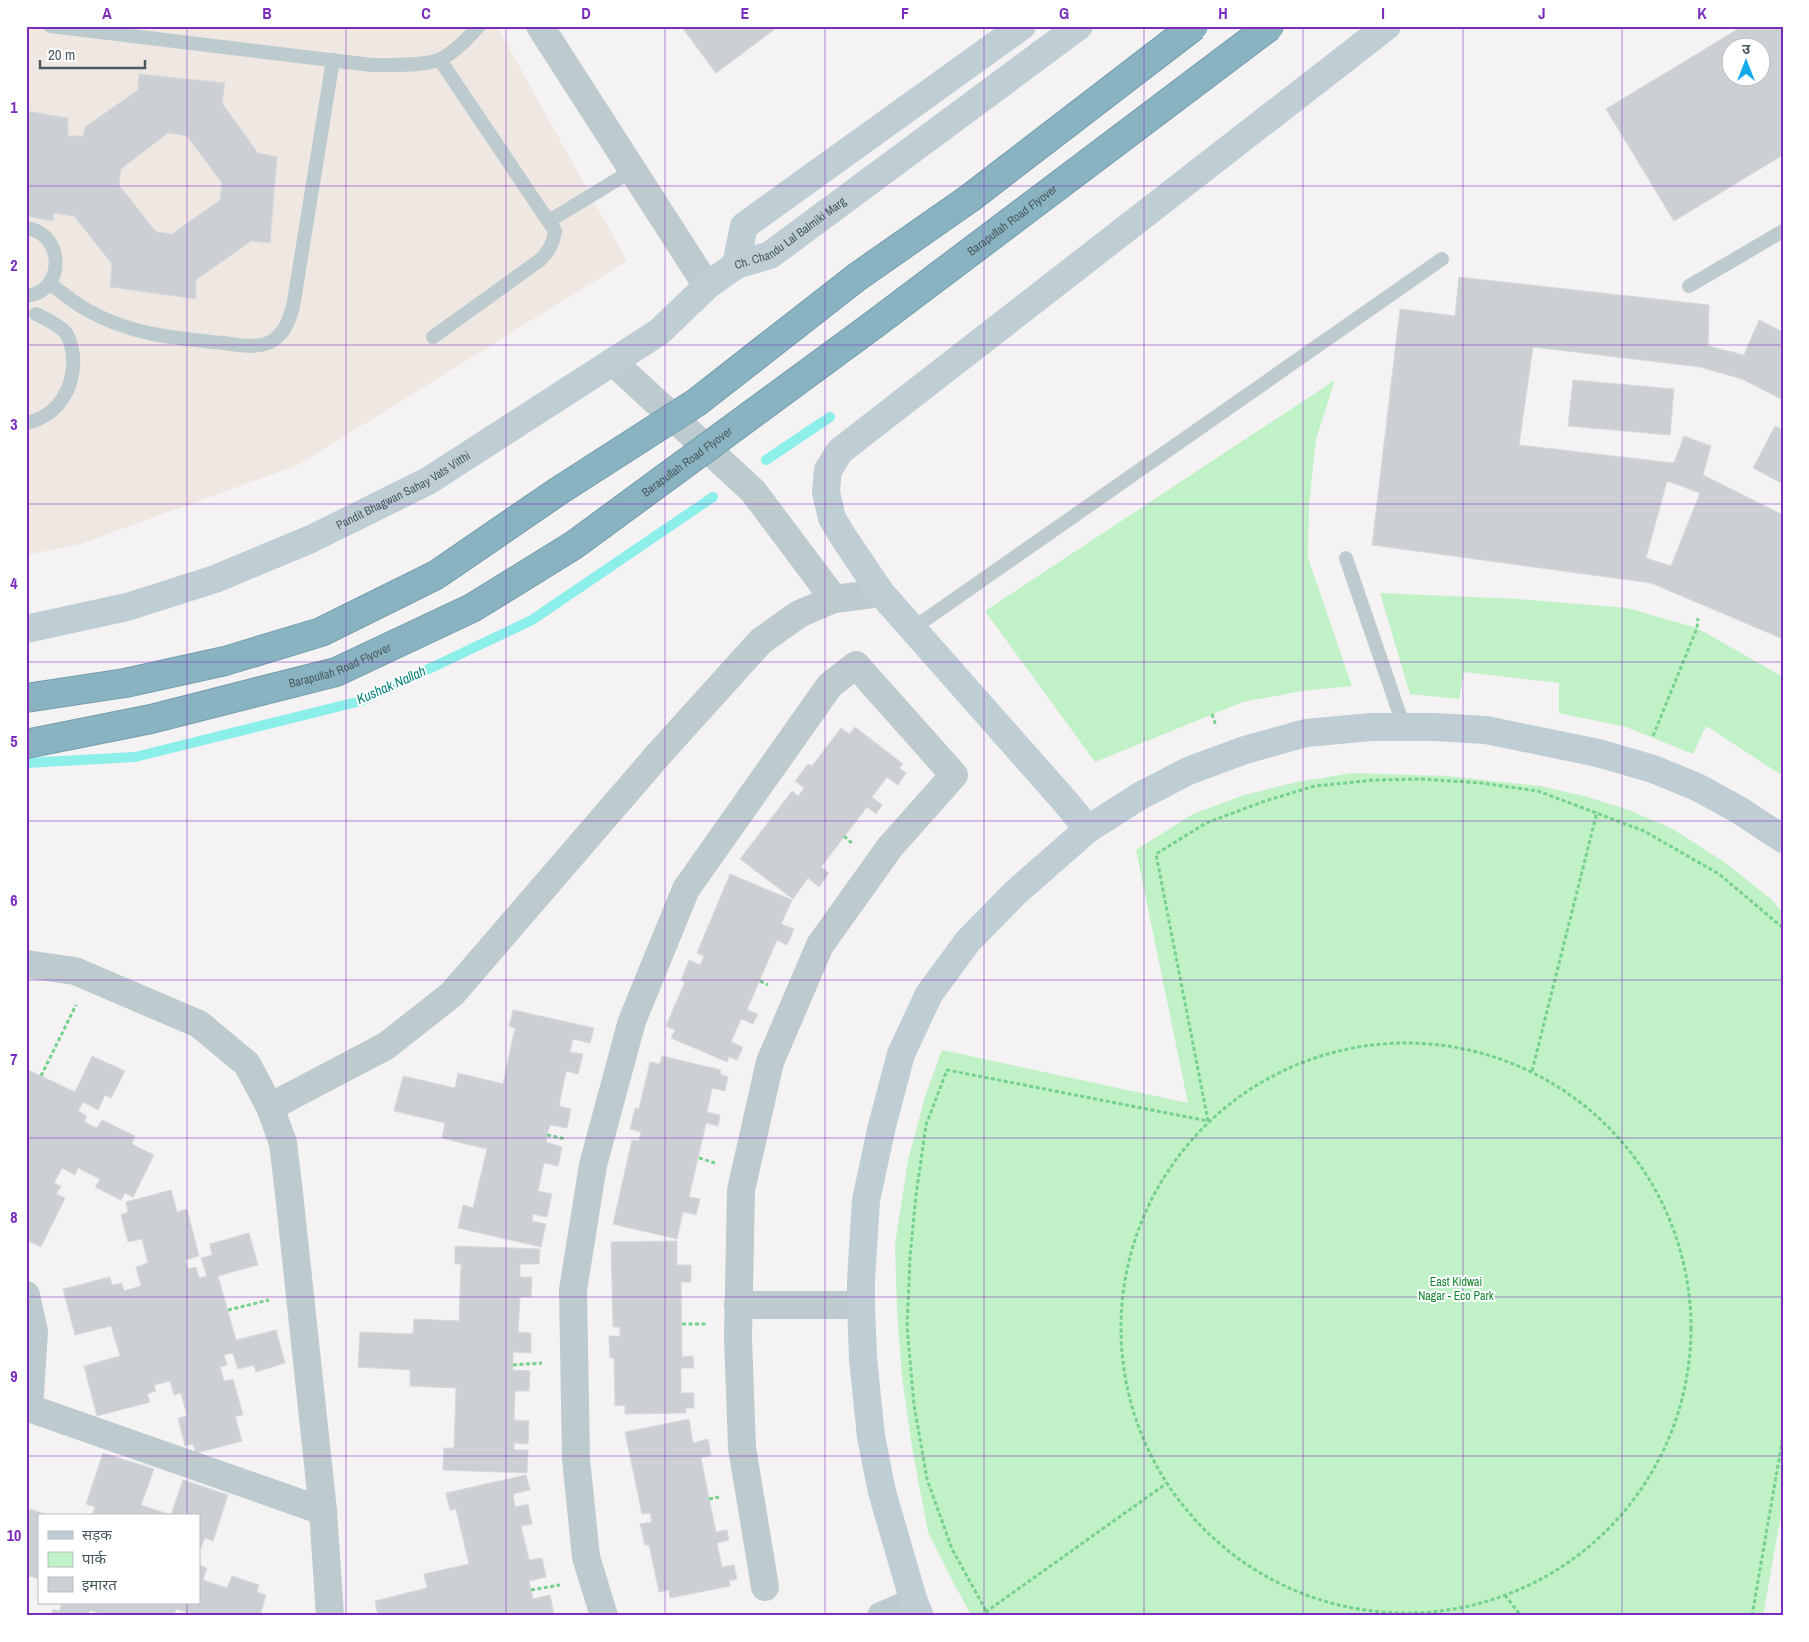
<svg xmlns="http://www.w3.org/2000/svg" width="1809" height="1642" font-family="'Archivo Narrow','Noto Sans Devanagari',sans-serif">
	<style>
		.commercial { fill: #efe8e2 }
		.green { fill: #c1f1c7 }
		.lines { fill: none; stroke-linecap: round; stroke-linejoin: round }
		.stream { stroke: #8defea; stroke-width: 10 }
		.building { fill: #ccd0d4; stroke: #d6dadd; fill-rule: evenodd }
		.path { stroke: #77d18e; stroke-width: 3; stroke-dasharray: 4 2.5; stroke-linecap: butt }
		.lane { stroke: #bdcbcf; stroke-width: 14 }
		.street { stroke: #bdcbcf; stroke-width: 28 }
		.secondary { stroke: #beced4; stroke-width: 28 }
		.highway-bridge-casing { stroke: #749ead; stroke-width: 30; stroke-linecap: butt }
		.highway-bridge { stroke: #89b3c1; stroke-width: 28 }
		.grid { fill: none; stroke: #7b2cbf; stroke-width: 1; stroke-opacity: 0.55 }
		.labels { text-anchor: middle; stroke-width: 4; stroke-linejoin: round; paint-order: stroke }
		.street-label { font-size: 12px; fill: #495b60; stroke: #fff }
		.park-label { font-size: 12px; fill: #158630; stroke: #fff }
		.water-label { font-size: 14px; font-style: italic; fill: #0b837d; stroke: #fff }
		.neatline { fill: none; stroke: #7b2cbf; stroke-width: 2 }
		.grid-label { font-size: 16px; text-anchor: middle; font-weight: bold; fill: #7b2cbf }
	</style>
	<rect width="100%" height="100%" fill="#f4f2f3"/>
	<!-- commercial -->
	<polygon class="commercial" points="26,26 497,26 627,261 298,465 80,544 26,555"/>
	<!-- green -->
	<g class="green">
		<polygon points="1335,380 1316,439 1309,505 1308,558 1352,686 1302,691 1243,702 1095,762 985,611"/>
		<polygon points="1380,593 1518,599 1627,608 1697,628 1783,677 1783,776 1706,726 1693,754 1626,727 1559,713 1559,683 1464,672 1459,699 1410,694"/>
		<polygon points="1352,773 1447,776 1541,786 1584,796 1626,809 1671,828 1723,861 1771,899 1783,913 1783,1504 1763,1616 972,1616 954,1584 928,1532 912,1448 902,1377 897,1310 895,1245 908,1160 925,1097 942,1050 1188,1103 1136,850 1193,814 1244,795 1297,782"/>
	</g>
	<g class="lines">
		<!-- stream -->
		<g class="stream">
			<polyline points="766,460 830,417"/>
			<polyline points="26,763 135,757 361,701 532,620 713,497"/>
		</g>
	</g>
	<!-- building -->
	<g class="building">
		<polygon points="681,26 779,26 716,73"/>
		<path d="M 1743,26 L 1783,26 L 1783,155 L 1674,221 L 1606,109 ZM 1732,48 L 1762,48 L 1762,78 L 1732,78 Z"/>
		<path d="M 139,74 L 225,83 L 222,103 L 258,153 L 277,157 L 270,243 L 251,241 L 196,280 L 196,299 L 110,287 L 112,264 L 74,216 L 54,213 L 53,221 L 26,216 L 26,111 L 68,118 L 68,136 L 83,136 L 85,127 L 138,90 ZM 168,133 L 187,136 L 222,183 L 220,200 L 172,234 L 156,232 L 119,185 L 121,169 Z"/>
		<path d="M 1459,277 L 1709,305 L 1708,346 L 1744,355 L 1759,320 L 1783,332 L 1783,400 L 1742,379 L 1700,367 L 1533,347 L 1519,445 L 1674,463 L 1684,436 L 1711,446 L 1703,475 L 1783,515 L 1783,639 L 1651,583 L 1372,545 L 1400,309 L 1455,316 ZM 1667,481 L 1700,493 L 1671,566 L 1646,558 Z"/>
		<polygon points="1573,380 1674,389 1670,435 1568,426"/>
		<polygon points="1775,426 1783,430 1783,484 1753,468"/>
		<polygon points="855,727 903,764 899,768 906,773 898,785 887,777 872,797 882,805 876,814 867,807 821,867 829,873 819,887 808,878 793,899 740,859 792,791 798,796 804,788 795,781 808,764 812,766 841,728 849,734"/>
		<polygon points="730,874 792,900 781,924 794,929 787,945 777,940 747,1010 758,1014 753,1024 741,1019 731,1042 743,1047 737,1060 729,1057 727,1062 671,1038 675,1030 666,1026 685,982 681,980 689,960 700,965 704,956 697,953"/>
		<polygon points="513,1010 594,1028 590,1043 573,1039 570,1052 583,1054 578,1074 566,1071 559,1106 571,1109 567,1128 550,1125 547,1135 546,1142 562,1147 558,1166 544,1163 538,1191 552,1194 547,1217 533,1214 532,1221 546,1224 541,1247 458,1228 463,1205 473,1208 487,1149 442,1138 445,1123 394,1111 403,1076 455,1088 458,1073 503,1084 515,1028 509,1026"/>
		<polygon points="92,1056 125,1071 111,1098 105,1095 98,1110 83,1102 78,1111 87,1116 84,1122 97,1128 102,1120 135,1136 132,1144 154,1155 133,1197 125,1193 121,1200 95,1187 100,1179 78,1168 75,1175 62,1168 54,1183 61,1186 56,1194 65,1198 41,1247 26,1240 26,1069 75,1092"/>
		<polygon points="662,1056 721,1070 720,1074 728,1077 725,1091 712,1088 707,1112 720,1115 718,1126 706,1123 689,1197 700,1199 696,1215 683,1212 677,1239 613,1224 632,1140 639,1141 641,1132 630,1129 635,1108 639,1109 650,1062 660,1064"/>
		<polygon points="171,1190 177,1212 187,1209 199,1256 185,1260 188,1269 196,1267 199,1278 207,1276 201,1258 212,1255 210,1244 249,1233 258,1265 218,1276 236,1340 276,1330 285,1363 256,1372 254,1365 238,1369 233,1353 224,1355 227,1365 220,1367 224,1381 233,1379 243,1415 235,1416 242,1441 196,1453 193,1444 185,1446 178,1418 187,1416 181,1393 174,1395 170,1381 154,1385 156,1391 147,1394 150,1402 97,1416 84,1366 120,1356 111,1326 75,1335 63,1289 110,1277 112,1285 122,1283 124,1291 141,1286 136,1267 148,1263 142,1239 128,1242 121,1215 128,1212 126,1202"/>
		<polygon points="677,1241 677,1265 691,1265 691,1282 681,1282 682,1357 693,1356 694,1368 681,1368 681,1393 694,1393 694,1408 686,1408 686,1413 625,1414 625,1405 615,1406 614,1358 610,1358 609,1336 620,1336 620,1327 613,1327 611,1242"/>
		<polygon points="455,1246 540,1249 539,1264 520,1264 520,1277 532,1277 531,1297 520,1297 518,1332 531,1333 531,1353 513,1352 513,1370 530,1371 529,1391 515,1391 514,1420 529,1421 528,1444 514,1443 514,1450 528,1450 527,1473 443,1470 444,1448 454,1448 456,1388 410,1386 410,1370 358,1367 360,1332 413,1334 414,1319 459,1321 461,1264 455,1264"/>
		<polygon points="689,1419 693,1443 708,1439 711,1455 701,1458 716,1532 727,1530 729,1540 717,1543 722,1567 734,1565 737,1579 729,1581 730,1586 670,1598 669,1590 659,1592 649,1545 645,1545 640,1524 652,1522 650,1513 642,1514 625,1432"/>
		<polygon points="103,1453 154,1469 141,1505 171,1515 183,1480 228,1495 213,1541 205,1538 201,1548 199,1547 199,1516 92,1515 95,1507 86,1504"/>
		<polygon points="526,1475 530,1490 513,1494 515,1507 528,1504 532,1524 521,1526 529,1560 542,1558 546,1577 529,1581 533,1599 550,1595 554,1615 378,1616 375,1601 427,1588 424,1574 469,1564 456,1509 450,1510 446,1493"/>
		<polygon points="30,1509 51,1516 39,1516 39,1579 26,1575 26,1517"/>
		<polygon points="199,1565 207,1568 203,1580 227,1588 232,1576 259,1585 257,1592 266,1595 260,1616 184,1616 186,1612 176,1609 174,1616 162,1614 162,1616 107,1616 90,1610 88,1616 50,1616 53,1609 59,1611 62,1603 199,1603"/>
	</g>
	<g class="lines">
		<!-- path -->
		<g class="path">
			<polyline points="1212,714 1216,726"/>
			<polyline points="1653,736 1697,628 1698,618"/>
			<polyline points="844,836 853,844"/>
			<polyline points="760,981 768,985"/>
			<circle cx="1406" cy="1328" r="285"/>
			<polyline points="1532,1071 1597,812"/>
			<polyline points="41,1076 76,1005"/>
			<polyline points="547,1135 566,1139"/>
			<polyline points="699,1158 715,1163"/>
			<polyline points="228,1310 269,1300"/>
			<polyline points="682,1324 706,1324"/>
			<polyline points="513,1365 542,1363"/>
			<polyline points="709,1499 719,1497"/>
			<polyline points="531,1590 560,1585"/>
			<polyline points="1505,1595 1521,1616"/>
			<polyline points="980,1616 1167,1483"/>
			<polyline points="989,1616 952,1549 927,1479 914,1405 907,1327 910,1257 916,1195 926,1125 947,1070 1208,1121 1156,854 1206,823 1265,801 1315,786 1374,780 1421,779 1481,783 1538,791 1644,831 1719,874 1783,928"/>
			<polyline points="1752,1616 1783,1436"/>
		</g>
		<!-- lane -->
		<g class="lane">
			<path d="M 50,26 L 371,65 C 388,65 427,66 441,59 C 455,52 468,38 479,26"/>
			<polyline points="549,221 633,170"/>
			<path d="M 26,228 C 65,233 66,292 26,296"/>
			<path d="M 50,284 C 62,292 74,303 87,310 C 131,335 174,338 223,343 C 239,345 261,350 275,339 C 286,331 289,319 293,307 L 333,60"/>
			<polyline points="1689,286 1783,231"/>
			<path d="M 433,337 L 540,260 C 549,251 553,244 555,231 L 440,60"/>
			<path d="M 26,423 C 59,416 75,387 73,356 C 72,348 70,339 66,333 C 58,324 46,319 36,314"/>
			<polyline points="1346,558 1404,727"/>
			<polyline points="912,629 1442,259"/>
		</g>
		<!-- street -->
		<g class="street">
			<polyline points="540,26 707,286"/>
			<polyline points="613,362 753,491 834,599"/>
			<polyline points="26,964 75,971 199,1024 247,1064 270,1107 283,1143 289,1193 323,1511 330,1616"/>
			<polyline points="270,1107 386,1046 452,994 658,755 761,641 799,614 834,599 881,593"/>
			<polyline points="26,1295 34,1332 29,1408"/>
			<polyline points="738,1305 861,1305"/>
			<polyline points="26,1407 323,1511"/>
			<polyline points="604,1616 586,1557 576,1459 573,1290 593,1165 632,1021 686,889 830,685 856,665 954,775 890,847 820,945 770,1062 741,1190 738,1338 742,1448 765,1587"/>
			<polyline points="881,1616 914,1602"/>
		</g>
		<!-- secondary -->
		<g class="secondary">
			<polyline points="736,265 744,226 1022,26"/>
			<path id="s1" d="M 26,629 L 127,607 L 215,579 L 311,539 L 428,481 L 659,332 L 707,286 L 736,265 L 770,255 L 1079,26"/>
			<polyline points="1088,829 1063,799 881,593 842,535 832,518 826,492 828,470 840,451 1387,26"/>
			<polyline points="920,1616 914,1602 882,1492 871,1437 863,1358 861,1305 861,1280 866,1200 882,1126 901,1054 929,994 968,941 1015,893 1088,829 1140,796 1188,771 1245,750 1306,733 1371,727 1434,727 1486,730 1598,753 1653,769 1697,787 1739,810 1783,839"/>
		</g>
		<defs>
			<g id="highway-bridge">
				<polyline points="26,698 125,683 225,661 321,632 436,575 557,492 697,402 857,277 970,198 1194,26"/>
				<path id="s2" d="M 26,744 L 151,719 L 336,672 L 472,608 L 574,545 L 876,323 L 1270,26"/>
			</g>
		</defs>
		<!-- highway-bridge casing -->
		<use href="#highway-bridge" class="highway-bridge-casing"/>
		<!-- highway-bridge -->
		<use href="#highway-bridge" class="highway-bridge"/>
	</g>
	<!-- grid -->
	<path class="grid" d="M 187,26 L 187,1516M 346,26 L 346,1616M 506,26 L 506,1616M 665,26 L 665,1616M 825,26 L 825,1616M 984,26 L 984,1616M 1144,26 L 1144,1616M 1303,26 L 1303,1616M 1463,26 L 1463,1616M 1622,26 L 1622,1616M 26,186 L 1783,186M 26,345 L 1783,345M 26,504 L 1783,504M 26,662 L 1783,662M 26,821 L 1783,821M 26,980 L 1783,980M 26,1138 L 1783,1138M 26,1297 L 1783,1297M 26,1456 L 1783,1456M 187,1603 L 187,1616"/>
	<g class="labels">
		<!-- street labels -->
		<g class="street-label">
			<text dy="4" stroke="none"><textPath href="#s2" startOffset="1134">Barapullah Road Flyover</textPath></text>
			<text dy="4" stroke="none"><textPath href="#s1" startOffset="871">Ch. Chandu Lal Balmiki Marg</textPath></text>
			<text dy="4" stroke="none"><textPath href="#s2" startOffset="729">Barapullah Road Flyover</textPath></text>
			<text dy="4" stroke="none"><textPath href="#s1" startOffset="404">Pandit Bhagwan Sahay Vats Vitthi</textPath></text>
			<text dy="4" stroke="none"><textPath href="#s2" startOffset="324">Barapullah Road Flyover</textPath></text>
		</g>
		<!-- park labels -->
		<g class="park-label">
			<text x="1456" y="1286">East Kidwai<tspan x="1456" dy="14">Nagar - Eco Park</tspan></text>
		</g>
		<!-- water labels -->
		<g class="water-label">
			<text transform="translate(391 685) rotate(-24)" y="5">Kushak Nallah</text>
		</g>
	</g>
	<!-- border -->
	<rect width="1809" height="1642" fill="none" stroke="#ffffff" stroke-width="55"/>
	<!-- legend -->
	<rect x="38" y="1514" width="162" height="90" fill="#ffffff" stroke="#b6bdbf"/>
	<rect x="48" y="1531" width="25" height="8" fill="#beced4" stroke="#b6bdbf"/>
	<text x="82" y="1540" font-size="15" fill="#495b60">सड़क</text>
	<rect x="48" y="1552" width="25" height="15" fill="#c1f1c7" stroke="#b6bdbf"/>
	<text x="82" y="1564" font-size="15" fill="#495b60">पार्क</text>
	<rect x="48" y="1577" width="25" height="15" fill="#ccd0d4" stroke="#b6bdbf"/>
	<text x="82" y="1590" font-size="15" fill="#495b60">इमारत</text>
	<!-- north arrow -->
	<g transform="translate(1746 62)"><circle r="24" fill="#ffffff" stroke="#b6bdbf"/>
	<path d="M0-4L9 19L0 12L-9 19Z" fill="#15aaeb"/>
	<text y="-8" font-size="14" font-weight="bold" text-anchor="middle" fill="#495b60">उ</text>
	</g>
	<!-- scale -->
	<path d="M40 60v8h105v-8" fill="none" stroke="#495b60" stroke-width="2.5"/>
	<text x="48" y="60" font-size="15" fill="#495b60" stroke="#ffffff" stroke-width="4" paint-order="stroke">20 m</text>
	<rect x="28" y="28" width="1754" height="1586" class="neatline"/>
	<g class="grid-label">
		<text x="107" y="19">A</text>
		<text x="267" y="19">B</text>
		<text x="426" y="19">C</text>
		<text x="586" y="19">D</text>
		<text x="745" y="19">E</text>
		<text x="905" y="19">F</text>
		<text x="1064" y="19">G</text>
		<text x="1223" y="19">H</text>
		<text x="1383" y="19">I</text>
		<text x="1542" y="19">J</text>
		<text x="1702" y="19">K</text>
		<text x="14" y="113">1</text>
		<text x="14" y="271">2</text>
		<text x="14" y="430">3</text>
		<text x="14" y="589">4</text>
		<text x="14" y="747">5</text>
		<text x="14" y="906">6</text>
		<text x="14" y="1065">7</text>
		<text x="14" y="1223">8</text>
		<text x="14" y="1382">9</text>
		<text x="14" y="1541">10</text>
	</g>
</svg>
